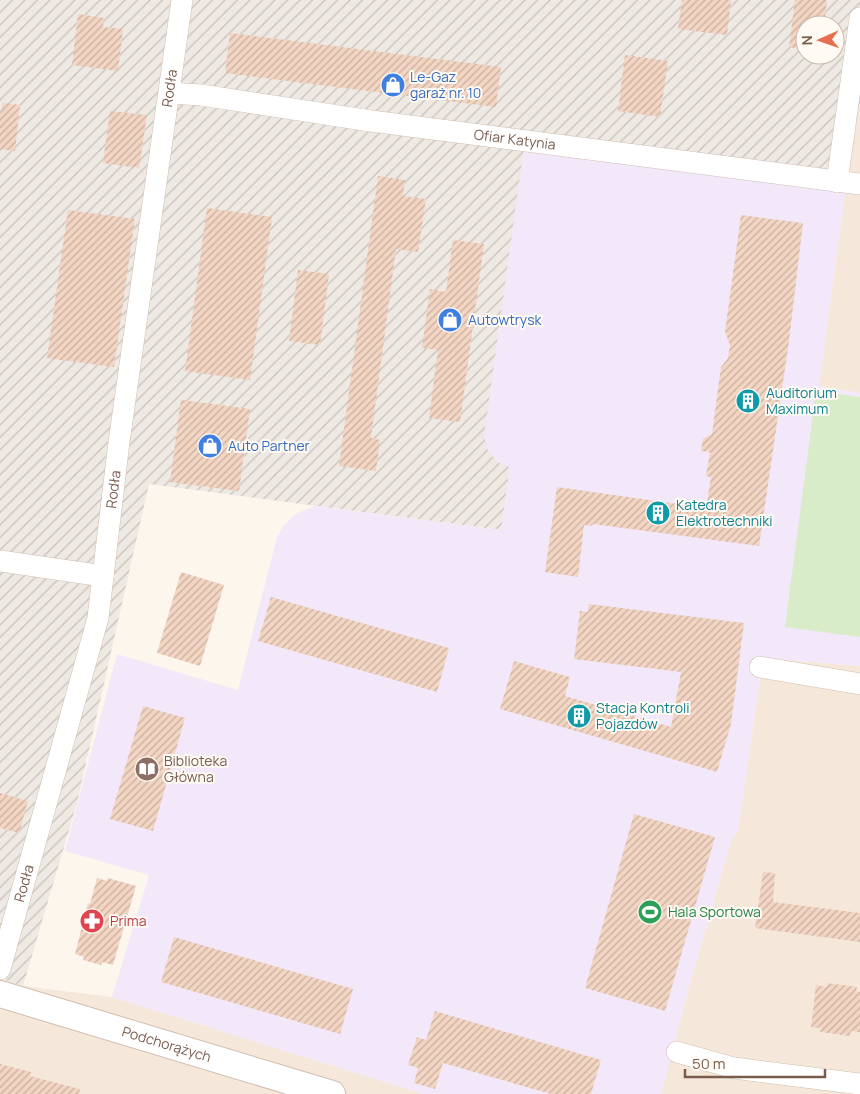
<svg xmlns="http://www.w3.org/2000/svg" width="860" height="1094" font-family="Manrope,sans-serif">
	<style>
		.residential { fill: #f5e8da }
		.industrial { fill: url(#industrial-furrows); fill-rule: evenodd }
		.education { fill: #f3e8fa }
		.park { fill: #d8ecc9 }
		.building { fill: url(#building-hatch) }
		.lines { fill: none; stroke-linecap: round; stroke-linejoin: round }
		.minor-casing { stroke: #d1beb0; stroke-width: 22 }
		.tertiary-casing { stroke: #d1beb0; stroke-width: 28 }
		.minor { stroke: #fff; stroke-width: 21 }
		.tertiary { stroke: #fff; stroke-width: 26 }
		.labels { text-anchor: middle; stroke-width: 4; stroke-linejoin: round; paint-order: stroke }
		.shop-label { font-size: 14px; fill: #366cbe; stroke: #fffaf3; text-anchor: start }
		.street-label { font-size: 14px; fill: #7a5c4d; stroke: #fffaf3 }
		.culture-label { font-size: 14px; fill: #0d838f; stroke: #fffaf3; text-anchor: start }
		.education-label { font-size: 14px; fill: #785e54; stroke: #fffaf3; text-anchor: start }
		.leisure-label { font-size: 14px; fill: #27864d; stroke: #fffaf3; text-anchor: start }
		.health-label { font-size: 14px; fill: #be3a42; stroke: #fffaf3; text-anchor: start }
	</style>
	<defs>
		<pattern id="industrial-furrows" width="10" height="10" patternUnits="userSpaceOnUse" patternTransform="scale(1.25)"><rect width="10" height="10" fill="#efe9e4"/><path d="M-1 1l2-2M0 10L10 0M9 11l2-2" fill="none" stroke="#c7c0bb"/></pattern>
		<pattern id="building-hatch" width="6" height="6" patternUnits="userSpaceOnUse" patternTransform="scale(1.25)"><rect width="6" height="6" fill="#f3d5c3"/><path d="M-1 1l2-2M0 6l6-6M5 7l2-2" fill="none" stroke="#cab0a1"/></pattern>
	</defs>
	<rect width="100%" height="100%" fill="#fdf6ec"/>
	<!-- residential -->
	<g class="residential">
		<polygon points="860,102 860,393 819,386 845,193"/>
		<polygon points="763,658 860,666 860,1094 661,1094 691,980 731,841 738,830"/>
		<polygon points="0,978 23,986 112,997 423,1094 0,1094"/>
	</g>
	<!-- industrial -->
	<path class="industrial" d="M 0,0 L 860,0 L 860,102 L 845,193 L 498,462 L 510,467 L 501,530 L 149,484 L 77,803 L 23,986 L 0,978 ZM 805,25 L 835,25 L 835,55 L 805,55 Z"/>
	<!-- education -->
	<polygon class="education" points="524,147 845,193 819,386 860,393 860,666 763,658 738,830 731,841 691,980 661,1094 423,1094 112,997 149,875 65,851 117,654 238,690 277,537 284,525 297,513 315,506 501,530 510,467 498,462 488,451 484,437"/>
	<!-- park -->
	<polygon class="park" points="816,391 860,397 860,637 785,627"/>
	<!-- building -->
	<g class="building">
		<polygon points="682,0 731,0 727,35 678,29"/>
		<polygon points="795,0 827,0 824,25 805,25 805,50 789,47"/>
		<polygon points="78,14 104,18 103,27 123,29 118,71 72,65"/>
		<polygon points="230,33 501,67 496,107 225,73"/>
		<polygon points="625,55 668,61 660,117 618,111"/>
		<polygon points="3,103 20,105 15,151 0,149 0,114"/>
		<polygon points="110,111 147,115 139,168 103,163"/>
		<polygon points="378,176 405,180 403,196 426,199 418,252 396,249 371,438 380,440 376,471 339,466"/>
		<polygon points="207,208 272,217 250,380 185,371"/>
		<polygon points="68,210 135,219 114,367 47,358"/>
		<polygon points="741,215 803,223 789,341 759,546 593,524 592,526 584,525 578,577 545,572 557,487 706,508 711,477 706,476 710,452 701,451 703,439 712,434 721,367 728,358 730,345 725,332"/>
		<polygon points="453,240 484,244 460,422 429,418 438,350 422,348 430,289 446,292"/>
		<polygon points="298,270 329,274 320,345 289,341"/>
		<polygon points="181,400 250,409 239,491 170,482"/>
		<polygon points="181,572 224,585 200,666 157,653"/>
		<polygon points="271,597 449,648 437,692 258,641"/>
		<polygon points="589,604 744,623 731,724 717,772 500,709 514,661 570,677 565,696 671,727 681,672 574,659 580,611 588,612"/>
		<polygon points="143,706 185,718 153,831 110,819"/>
		<polygon points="0,793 28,801 19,833 0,828"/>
		<polygon points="634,814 715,837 665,1011 585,988"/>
		<polygon points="763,872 775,873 773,902 860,913 860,942 755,928"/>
		<polygon points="97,878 107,881 108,878 136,886 113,965 102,962 101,965 83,960 84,957 75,954 88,903 90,904"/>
		<polygon points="174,937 353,989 340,1034 161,982"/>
		<polygon points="827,983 857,987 856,991 860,992 860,1032 851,1031 850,1036 820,1032 821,1028 811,1027 816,985 827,987"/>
		<polygon points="435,1011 601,1060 591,1094 551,1094 443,1063 435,1089 414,1083 418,1068 408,1065 417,1037 426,1040"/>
		<polygon points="0,1064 31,1072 30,1076 80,1089 79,1094 0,1094"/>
	</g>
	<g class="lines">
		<defs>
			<g id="minor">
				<path id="s1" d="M 170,93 L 201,95 L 371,121 L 860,184"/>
				<polyline points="837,182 860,18"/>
				<polyline points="0,561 103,576"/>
				<polyline points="760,667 860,684"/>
				<path id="s2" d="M 0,969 L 98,618 L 119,442 L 182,0"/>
				<polyline points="677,1052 734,1068 860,1084"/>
			</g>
			<g id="tertiary">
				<path id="s3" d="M 0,994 L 332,1094"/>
			</g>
		</defs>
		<!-- minor casing -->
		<use href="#minor" class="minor-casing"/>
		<!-- tertiary casing -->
		<use href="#tertiary" class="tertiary-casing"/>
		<!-- minor -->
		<use href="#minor" class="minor"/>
		<!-- tertiary -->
		<use href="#tertiary" class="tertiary"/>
	</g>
	<!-- icons -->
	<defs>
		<symbol id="shop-disc" viewBox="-11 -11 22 22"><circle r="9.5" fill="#3f7fe0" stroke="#fffaf3"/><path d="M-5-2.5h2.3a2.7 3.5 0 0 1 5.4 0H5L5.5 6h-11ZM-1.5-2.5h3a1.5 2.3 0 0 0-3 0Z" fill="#fff"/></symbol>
		<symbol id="building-disc" viewBox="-11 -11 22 22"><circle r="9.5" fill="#0f9aa8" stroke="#fffaf3"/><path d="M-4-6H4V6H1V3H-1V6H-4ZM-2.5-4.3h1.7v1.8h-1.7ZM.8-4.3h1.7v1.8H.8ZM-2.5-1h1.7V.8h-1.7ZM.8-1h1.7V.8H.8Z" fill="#fff"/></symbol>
		<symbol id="library-disc" viewBox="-11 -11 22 22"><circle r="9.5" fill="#8d6e63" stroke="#fffaf3"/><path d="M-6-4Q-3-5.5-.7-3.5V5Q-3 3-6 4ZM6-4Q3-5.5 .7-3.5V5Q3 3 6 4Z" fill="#fff"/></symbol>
		<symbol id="stadium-disc" viewBox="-11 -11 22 22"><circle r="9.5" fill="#2e9e5b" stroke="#fffaf3"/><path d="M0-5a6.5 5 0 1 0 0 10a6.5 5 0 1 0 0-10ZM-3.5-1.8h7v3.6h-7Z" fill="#fff"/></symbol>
		<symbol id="pharmacy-disc" viewBox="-11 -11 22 22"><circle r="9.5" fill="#e0444e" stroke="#fffaf3"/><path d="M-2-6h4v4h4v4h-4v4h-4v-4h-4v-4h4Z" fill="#fff"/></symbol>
	</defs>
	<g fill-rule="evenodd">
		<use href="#shop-disc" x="379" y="71" width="28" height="28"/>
		<use href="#shop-disc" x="436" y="306" width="28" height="28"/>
		<use href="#building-disc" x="734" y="387" width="28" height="28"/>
		<use href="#shop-disc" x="196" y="432" width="28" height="28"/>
		<use href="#building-disc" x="644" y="499" width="28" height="28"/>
		<use href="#building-disc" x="565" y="702" width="28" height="28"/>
		<use href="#library-disc" x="133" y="755" width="28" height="28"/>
		<use href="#stadium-disc" x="636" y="898" width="28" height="28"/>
		<use href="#pharmacy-disc" x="78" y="907" width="28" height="28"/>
	</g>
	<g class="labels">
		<!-- shop labels -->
		<g class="shop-label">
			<text x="410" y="82">Le-Gaz<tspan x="410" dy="16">garaż nr. 10</tspan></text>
			<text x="468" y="325">Autowtrysk</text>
			<text x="228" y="451">Auto Partner</text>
		</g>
		<!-- street labels -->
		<g class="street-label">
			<text dy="5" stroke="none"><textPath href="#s2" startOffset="899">Rodła</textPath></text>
			<text dy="5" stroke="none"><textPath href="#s1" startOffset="348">Ofiar Katynia</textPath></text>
			<text dy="5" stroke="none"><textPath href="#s2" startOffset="494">Rodła</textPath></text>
			<text dy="5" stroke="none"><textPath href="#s2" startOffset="89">Rodła</textPath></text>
			<text dy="5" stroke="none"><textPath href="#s3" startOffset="174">Podchorążych</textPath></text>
		</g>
		<!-- culture labels -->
		<g class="culture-label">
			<text x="766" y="398">Auditorium<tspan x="766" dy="16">Maximum</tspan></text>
			<text x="676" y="510">Katedra<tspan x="676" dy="16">Elektrotechniki</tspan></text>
			<text x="596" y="713">Stacja Kontroli<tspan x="596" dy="16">Pojazdów</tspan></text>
		</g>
		<!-- education labels -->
		<g class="education-label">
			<text x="164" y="766">Biblioteka<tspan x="164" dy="16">Główna</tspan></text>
		</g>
		<!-- leisure labels -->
		<g class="leisure-label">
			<text x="668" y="917">Hala Sportowa</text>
		</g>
		<!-- health labels -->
		<g class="health-label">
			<text x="110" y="926">Prima</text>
		</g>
	</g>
	<!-- north arrow -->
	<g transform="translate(820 40) rotate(268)"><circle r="24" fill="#fffaf3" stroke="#cabbb1"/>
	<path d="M0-4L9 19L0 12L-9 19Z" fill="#e76f51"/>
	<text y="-8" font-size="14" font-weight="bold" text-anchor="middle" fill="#7a5c4d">N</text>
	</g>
	<!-- scale -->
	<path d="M685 1069v8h140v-8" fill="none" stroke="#7a5c4d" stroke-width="2.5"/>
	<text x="692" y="1069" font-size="15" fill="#7a5c4d" stroke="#fffaf3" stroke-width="4" paint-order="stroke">50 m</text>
</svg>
